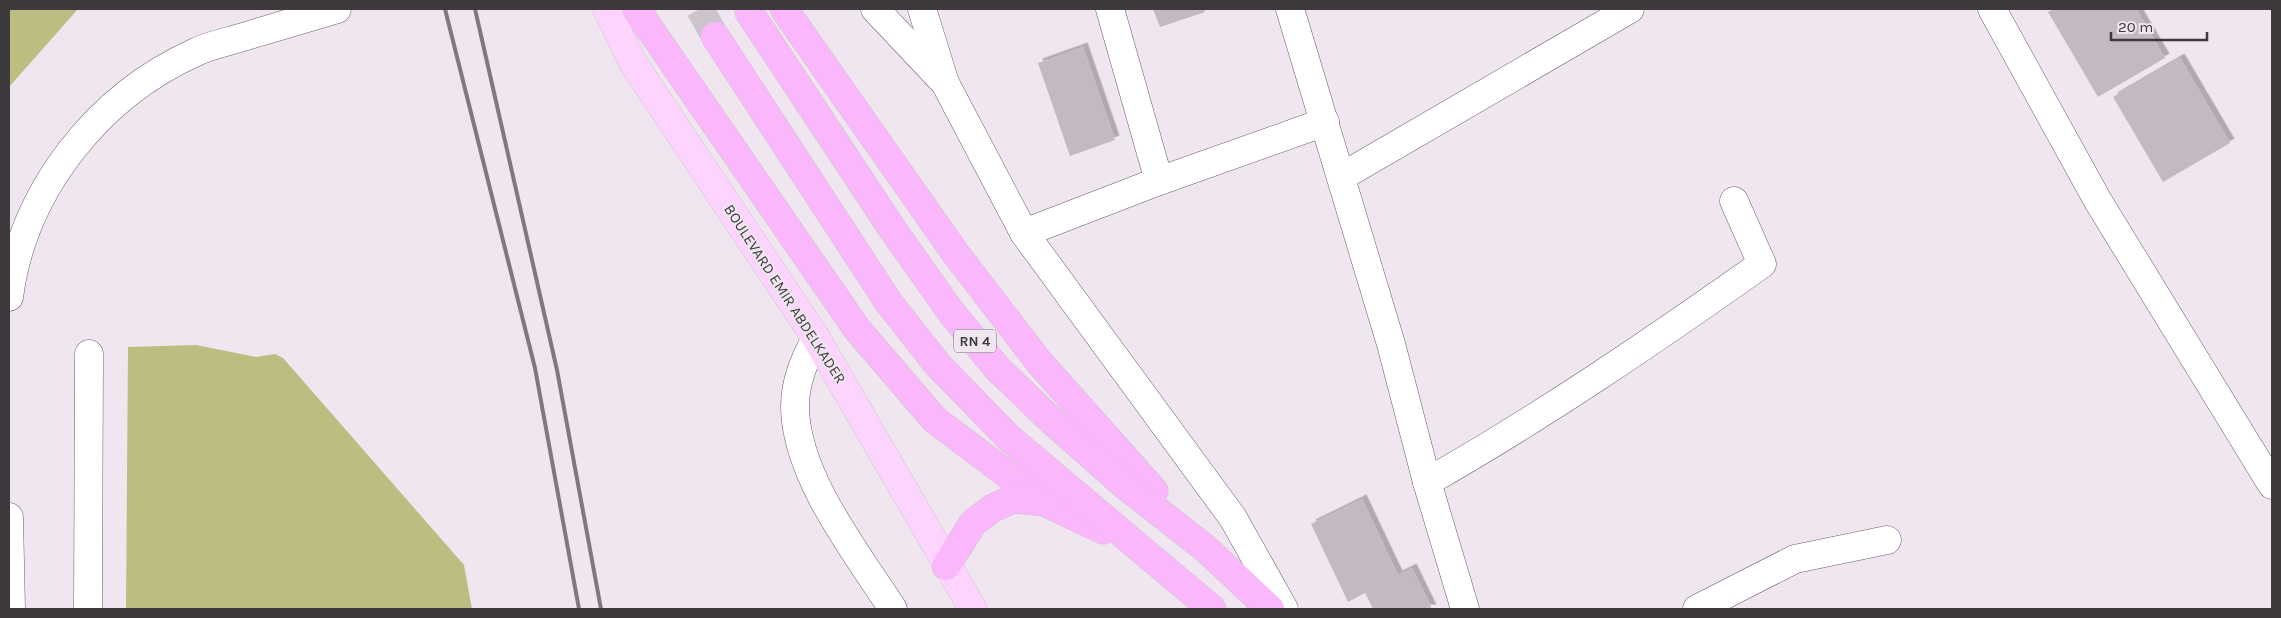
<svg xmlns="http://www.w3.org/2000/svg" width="2281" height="618" font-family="Karla,sans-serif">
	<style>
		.green { fill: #bdbd81 }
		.building { fill: #c3b9c2; filter: url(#shadow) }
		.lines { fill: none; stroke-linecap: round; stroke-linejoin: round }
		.highway-tunnel { stroke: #ccc3cc; stroke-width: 28; stroke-dasharray: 28 14; stroke-linecap: butt }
		.minor-casing { stroke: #686068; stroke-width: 29 }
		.major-casing { stroke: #c9c8c9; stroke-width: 29 }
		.highway-casing { stroke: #c9c8c9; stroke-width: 29 }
		.minor { stroke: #fff; stroke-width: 28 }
		.major { stroke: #fdd4fd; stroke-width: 28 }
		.highway { stroke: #fbb7fb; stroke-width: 28 }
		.rail { stroke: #7f797f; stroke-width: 4 }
		.labels { text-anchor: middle; stroke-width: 4; stroke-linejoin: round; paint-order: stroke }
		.shield { fill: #f0e6f0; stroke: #736d73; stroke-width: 1 }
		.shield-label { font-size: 14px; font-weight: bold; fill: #3d393d }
		.street-label { font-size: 15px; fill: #3d393d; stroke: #f0e6f0 }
	</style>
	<defs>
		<filter id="shadow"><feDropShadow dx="4.5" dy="-4.5" stdDeviation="0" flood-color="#0004"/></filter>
	</defs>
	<rect width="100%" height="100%" fill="#f0e6f0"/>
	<!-- green -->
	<g class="green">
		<polygon points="9,9 78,9 9,87"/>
		<polygon points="196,345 256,357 275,354 283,358 464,565 472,609 126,609 128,347"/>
	</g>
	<!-- building -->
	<g class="building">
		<polygon points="1153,9 1204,9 1205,12 1160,27"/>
		<polygon points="2054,9 2136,9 2165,58 2098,97 2048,12"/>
		<polygon points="1083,47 1115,140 1070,156 1038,63"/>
		<polygon points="2180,58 2230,143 2163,182 2113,97"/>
		<polygon points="1362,499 1398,575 1412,568 1432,609 1373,609 1365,593 1348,602 1311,524"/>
	</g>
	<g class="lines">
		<!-- highway-tunnel -->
		<polyline class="highway-tunnel" points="700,9 715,36"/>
		<defs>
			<g id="minor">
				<polyline points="875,9 941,79"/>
				<polyline points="922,9 945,83 1024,233 1233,518 1284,609"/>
				<polyline points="1110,9 1159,181"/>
				<polyline points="1290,9 1391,344 1427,482 1465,609"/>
				<polyline points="1992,9 2098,201 2272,485"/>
				<polyline points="1341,177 1630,9"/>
				<polyline points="1024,233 1159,181 1325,122"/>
				<path d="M 9,297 C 23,190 98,96 196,52 C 210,45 227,42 243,37 C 274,28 306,18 337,9"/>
				<path d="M 816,338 C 805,359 795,381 795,406 C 795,475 856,552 893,609"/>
				<path d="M 1427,482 C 1543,416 1653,341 1762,264 L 1734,201"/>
				<polyline points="9,517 11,609"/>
				<polyline points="88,609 89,354"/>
				<polyline points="1697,609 1795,559 1887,540"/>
			</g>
			<polyline id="major" points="607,9 633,63 816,338 973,609"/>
			<g id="highway">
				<polyline points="636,9 857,329 935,420 1044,502 1103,530"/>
				<polyline points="784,9 956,254 1039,362 1154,491"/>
				<polyline points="749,12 893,230 951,312 997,368 1051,420 1127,487 1205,548 1270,609"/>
				<polyline points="715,36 889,303 938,365 1009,438 1212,609"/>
				<polyline points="946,566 973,523 993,508 1013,499 1044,502"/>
			</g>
		</defs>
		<!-- minor casing -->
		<use href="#minor" class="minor-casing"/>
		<!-- major casing -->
		<use href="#major" class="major-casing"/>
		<!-- highway casing -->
		<use href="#highway" class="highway-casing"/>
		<!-- minor -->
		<use href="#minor" class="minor"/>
		<!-- major -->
		<use href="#major" class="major"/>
		<!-- highway -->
		<use href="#highway" class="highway"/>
		<!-- rail -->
		<g class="rail">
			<polyline points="445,9 535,368 579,609"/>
			<polyline points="475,9 557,370 601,609"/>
		</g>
	</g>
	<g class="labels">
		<!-- shield labels -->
		<rect class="shield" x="954" y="329.5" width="42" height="23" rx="4"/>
		<g class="shield-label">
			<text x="975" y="346">RN 4</text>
		</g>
		<!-- street labels -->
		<g class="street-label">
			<text transform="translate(785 294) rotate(57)" y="5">BOULEVARD EMIR ABDELKADER</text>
		</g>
	</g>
	<!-- border -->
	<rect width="2281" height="618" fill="none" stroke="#3d393d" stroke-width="20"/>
	<!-- scale -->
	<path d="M2111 32v8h96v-8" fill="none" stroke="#3d393d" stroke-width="2.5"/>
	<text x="2118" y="32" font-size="15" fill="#3d393d" stroke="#f0e6f0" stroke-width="4" paint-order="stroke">20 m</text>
</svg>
